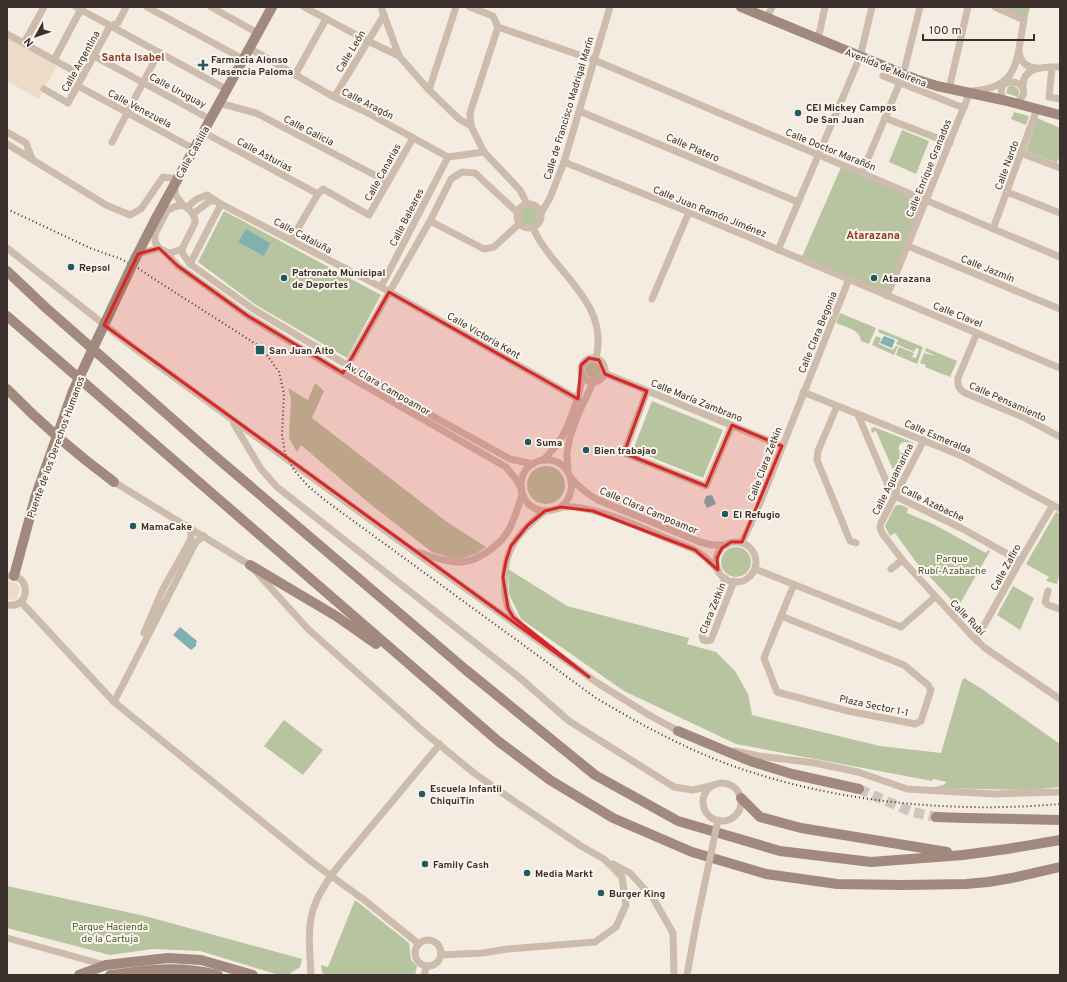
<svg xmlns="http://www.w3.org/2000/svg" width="1067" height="982" font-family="Overpass,sans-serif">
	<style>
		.green { fill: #b8c4a0 }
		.plaza { fill: #ecdcc8 }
		.water { fill: #7fb0b2 }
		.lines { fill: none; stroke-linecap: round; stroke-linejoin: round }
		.secondary-tunnel { stroke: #cfc6bd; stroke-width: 10; stroke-dasharray: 10 5; stroke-linecap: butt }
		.street { stroke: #cdbbac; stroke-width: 7 }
		.secondary { stroke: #a18a7d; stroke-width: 10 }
		.rail { stroke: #3b302b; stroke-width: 2; stroke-dasharray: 1 3; stroke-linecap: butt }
		.street-bridge { stroke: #cdbbac; stroke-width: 7 }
		.secondary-bridge { stroke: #a18a7d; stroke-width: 10 }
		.marked { fill: #d62828; fill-opacity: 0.2; stroke: #d62828; stroke-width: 3; stroke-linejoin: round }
		.poi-dot { fill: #1f5a5e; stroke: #fbf5ee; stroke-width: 1.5 }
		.labels { text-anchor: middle; stroke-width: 4; stroke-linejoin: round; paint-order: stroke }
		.street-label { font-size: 10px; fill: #3b302b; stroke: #fbf5ee }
		.poi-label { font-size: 10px; font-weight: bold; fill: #3b302b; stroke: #fbf5ee; text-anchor: start }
		.park-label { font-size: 10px; fill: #4a5a2e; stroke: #fbf5ee }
		.neighbourhood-label { font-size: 11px; font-weight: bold; fill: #8c3b22; stroke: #fbf5ee }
	</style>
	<rect width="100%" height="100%" fill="#f4ebe1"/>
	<!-- green -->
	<g class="green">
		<polygon points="1001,7 1030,7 1027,19"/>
		<polygon points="1012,85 1018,89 1019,92 1018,97 1006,93 1008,87"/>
		<polygon points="1014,112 1029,116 1026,125 1011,119"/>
		<polygon points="1037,118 1060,128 1060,155 1057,163 1026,151"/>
		<polygon points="902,130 929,141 916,174 889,162"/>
		<polygon points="842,165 926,200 887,296 801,259"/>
		<circle cx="529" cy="216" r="9"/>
		<polygon points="224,211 381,295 347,358 256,305 198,262"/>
		<path d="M 840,313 L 876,328 L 869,344 L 861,341 C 860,329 845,327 836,323 Z"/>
		<polygon points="879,329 923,347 917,364 896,355 899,347 914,353 912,357 916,358 919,349 916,348 914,352 896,344 898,340 878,332"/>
		<polygon points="876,336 881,338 879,344 893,350 896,346 898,346 894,355 872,345"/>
		<polygon points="926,348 957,361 950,377 925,367 926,365 920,363 924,353 936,356 925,351"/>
		<circle cx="593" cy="370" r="8"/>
		<polygon points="315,383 324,391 312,418 447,522 486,547 475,554 458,560 432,552 370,504 301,445 297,452 289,438 291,398 288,388 308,400"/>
		<polygon points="652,401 723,430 703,478 633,450"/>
		<path d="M 874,427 L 912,442 L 914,444 L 913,449 L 906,442 C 901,442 898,445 899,450 L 901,453 L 907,453 L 910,454 L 897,479 L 894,479 L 891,476 L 895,474 L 876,431 L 872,433 L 871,429 Z"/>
		<circle cx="546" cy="485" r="19"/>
		<polygon points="897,505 901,505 908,508 907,513 933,524 986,553 988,550 990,551 958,607 916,562 895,533 890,536 885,526 894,508"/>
		<polygon points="1056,512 1060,514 1060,570 1057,584 1046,581 1049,577 1026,564"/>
		<circle cx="736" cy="562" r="15"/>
		<polygon points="508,569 567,606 689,638 687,644 716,652 735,671 748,694 752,715 880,746 941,753 962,681 964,678 982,689 1060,744 1060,787 1029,790 935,788 935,787 943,785 947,782 933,779 932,781 736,744 624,691 521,619 509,594"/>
		<polygon points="1013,586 1034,598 1020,630 997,615"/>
		<polygon points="284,720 323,750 303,775 264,746"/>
		<polygon points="7,886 145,916 302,959 300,967 288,975 279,975 200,951 153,949 110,955 7,928"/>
		<polygon points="355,900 409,943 411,960 417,966 415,975 325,975 322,972 321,965 328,967"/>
	</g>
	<!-- plaza -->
	<g class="plaza">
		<polygon points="7,37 57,65 39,99 7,81"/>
		<polygon points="10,581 16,583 20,588 20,591 16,599 10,600 7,599 7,582"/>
	</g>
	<!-- water -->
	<g class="water">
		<polygon points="246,229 270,243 264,256 238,242"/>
		<polygon points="884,336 895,340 892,348 880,343"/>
		<polygon points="712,495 716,504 707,508 704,502 706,496"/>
		<polygon points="180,627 197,641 196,643 196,646 191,650 173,635"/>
	</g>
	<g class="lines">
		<!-- secondary-tunnel -->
		<polyline class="secondary-tunnel" points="859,789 912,812 936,817"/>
		<!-- street -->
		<g class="street">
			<polyline points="76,7 226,89"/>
			<polyline points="147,7 243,59"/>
			<polyline points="211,7 258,33"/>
			<polyline points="304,7 368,41 399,56"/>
			<polyline points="381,7 399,56 429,90 459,119 471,126"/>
			<polyline points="470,7 493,16 498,27 594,60 1060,257"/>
			<polyline points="767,17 772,7"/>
			<polyline points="498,27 470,113 471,126 484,152 520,190 527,204"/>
			<polyline points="7,34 83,76"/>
			<polyline points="818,39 825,7"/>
			<polyline points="24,43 44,7"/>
			<polyline points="249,48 332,96 366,112 448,157 484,152"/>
			<path d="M 1019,51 C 1020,62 1026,67 1037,68"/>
			<polyline points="94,56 210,119"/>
			<polyline points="54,60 81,9"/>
			<polyline points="1052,67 1049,97 1060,99"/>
			<polyline points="295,75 326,19"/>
			<polyline points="883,76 964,108"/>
			<polyline points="78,86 194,149"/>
			<polyline points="44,89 68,103 110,26 118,23 126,7"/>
			<polyline points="949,89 968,7"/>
			<path d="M 1023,89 C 1021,66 1043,67 1060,67"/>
			<polyline points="429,90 456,7"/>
			<path d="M 971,91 C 1021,88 1016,59 1024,20 L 995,7"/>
			<polyline points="332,96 336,94 384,15"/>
			<path d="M 1003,100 C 992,68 1042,84 1016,103"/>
			<polyline points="219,103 256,113 388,182"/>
			<polyline points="579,111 798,202"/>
			<polyline points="885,118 950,143"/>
			<polyline points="7,132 26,143 32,159"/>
			<polyline points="203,132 318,194"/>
			<polyline points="112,142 159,52"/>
			<polyline points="7,144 106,205 130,215 141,209 163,177 177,179"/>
			<polyline points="1021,153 1060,168"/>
			<polyline points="564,162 689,212 1060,368"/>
			<polyline points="862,173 903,75 920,7"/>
			<polyline points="174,185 176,196 183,205 191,211 195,219 195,223 182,249 170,253 164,251 159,248 155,242 155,234 167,211 174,207 183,205"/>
			<polyline points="1007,192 1060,213"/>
			<circle cx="529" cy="216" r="12"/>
			<polyline points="187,207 197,199 207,195 221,204 381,287 578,399"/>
			<polyline points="541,213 550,198 564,162 610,7"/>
			<polyline points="193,214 210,201 216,201"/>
			<polyline points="430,221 484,249 494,247 519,224"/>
			<path d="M 533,228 C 553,273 610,301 596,358"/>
			<polyline points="993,229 1037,109"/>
			<polyline points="291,240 318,194 323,189 369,215 413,138"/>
			<polyline points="908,246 1060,309"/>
			<polyline points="7,248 134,348 412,550 596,682 649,715 682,733"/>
			<polyline points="182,249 183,254 190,264 253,309 436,418 510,459 533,464"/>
			<polyline points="778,250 860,57 872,7"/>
			<polyline points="164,251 178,266 248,316 332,367 506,467 515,478 521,488"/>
			<polyline points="138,254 159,248"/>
			<polyline points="190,264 221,204"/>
			<polyline points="381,287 448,157"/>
			<polyline points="887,296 970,92"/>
			<polyline points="652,299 689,212"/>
			<path d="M 977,333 L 958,378 C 957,385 959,390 965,393 L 1023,417 L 1060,437"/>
			<circle cx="593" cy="370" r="12"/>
			<polyline points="347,366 430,221 451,179 462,172 475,173 517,212"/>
			<polyline points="604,373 782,446"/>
			<polyline points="647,391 624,453 706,486 732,425"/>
			<polyline points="803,392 962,456 1060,509"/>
			<polyline points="837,406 818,451 817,460 850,541 856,543"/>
			<polyline points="858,415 890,490 895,496 961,528 1020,561"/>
			<polyline points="234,424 261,469 277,487 520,678 569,721 674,787 693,790 710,786"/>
			<polyline points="924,440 881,523 880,528 882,533 904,562 972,636 985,648 1060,699"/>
			<path d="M 544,460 C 548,454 554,449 558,443 C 568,429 581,393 582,376"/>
			<path d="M 568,472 C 568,466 567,459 567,453 C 570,428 583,404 594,381"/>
			<path d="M 571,478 C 579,487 587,494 598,500 L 700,542 L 712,545 L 726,545"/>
			<polyline points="114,482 250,565 308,629 425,733 474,773 511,799 581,846 604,859 622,877 626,905 616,927 595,942 507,949 483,953 441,955"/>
			<path d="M 561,507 C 583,489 568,453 539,461 C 516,467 515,500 536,509 C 545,513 552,510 560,508 C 566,506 575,507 581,508 C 609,513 635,525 661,536 C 672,541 684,545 695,550 C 704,555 711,563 718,570"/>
			<polyline points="742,542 756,513 849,279"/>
			<circle cx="736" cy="562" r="20"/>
			<path d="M 417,552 C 430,556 443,561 456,562 C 464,563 474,560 480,556 C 508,542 514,522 522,494"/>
			<polyline points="755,569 901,627 935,597"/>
			<polyline points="891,569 902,560"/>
			<path d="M 7,576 C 31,572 32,609 7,605"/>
			<polyline points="725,578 702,636 703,640 706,641 711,640 734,581"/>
			<polyline points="1048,591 1045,602 1048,605 1060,609"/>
			<polyline points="21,602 114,702 312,862 363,899 419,944"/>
			<polyline points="781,616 904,665 928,685 931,690 921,721 915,724 848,711 777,692 764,658 794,584"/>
			<path d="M 519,623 C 510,615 506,605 505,593 C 501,553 515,535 545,511"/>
			<polyline points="144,633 163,589 191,539 191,532 187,526"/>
			<polyline points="976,640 1020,561 1053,505"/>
			<polyline points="114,702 196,542 204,536"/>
			<polyline points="735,751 759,756 815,763 858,772 907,789 994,794 1060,792"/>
			<circle cx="722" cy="802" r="19"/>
			<polyline points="613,864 630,873 653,898 673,933 674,975"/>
			<polyline points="7,938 105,965"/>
			<circle cx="428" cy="953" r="13"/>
			<path d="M 311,975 C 310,955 307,929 313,910 C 318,893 329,878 340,864 L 440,744"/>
			<polyline points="424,975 427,966"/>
			<polyline points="687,975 696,925"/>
		</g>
		<!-- secondary -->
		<g class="secondary">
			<polyline points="741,7 918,80 937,86 1003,100 1060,115"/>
			<polyline points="136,257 155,220 272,7"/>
			<polyline points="7,271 45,307 210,452 466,670 595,775 678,821 780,851 871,862 963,855 1007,849 1060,840"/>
			<polyline points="7,316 498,741 550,780 613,818 692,852 766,874 837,884 903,885 966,884 988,882 1012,878 1060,867"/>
			<path d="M 7,389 C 40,423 75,453 114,482"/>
			<polyline points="250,565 336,616 376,644"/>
			<polyline points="14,576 35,498"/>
			<polyline points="678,731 750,761 792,774 859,789"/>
			<polyline points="741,798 760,817 801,828 947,852"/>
			<polyline points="936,817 966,818 1060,820"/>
			<polyline points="79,975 106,965 168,958 201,960 253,975"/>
			<path d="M 110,975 C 149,970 178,965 218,975"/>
		</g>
		<!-- rail -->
		<path class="rail" d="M 7,209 L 90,248 L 121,259 L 138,268 L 151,277 L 262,348 L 279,372 L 284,394 L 282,435 L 285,453 L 294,470 L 308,486 L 326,501 L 596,698 C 633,720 671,741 712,758 C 819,801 946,814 1060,804"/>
		<!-- street-bridge -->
		<polyline class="street-bridge" points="696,925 718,820"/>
		<!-- secondary-bridge -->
		<polyline class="secondary-bridge" points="35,498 73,391 136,257"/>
	</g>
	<!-- marked area -->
	<path class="marked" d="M 159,248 L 178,266 L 248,316 L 343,373 L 389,292 L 578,399 L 581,365 L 589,358 L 599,360 L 605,374 L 647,391 L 624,453 L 706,486 L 732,425 L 782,446 L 742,542 L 731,542 L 722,548 L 717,558 L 718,570 L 695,550 L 593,511 L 561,507 L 545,511 L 528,525 L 511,546 L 506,561 L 503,577 L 508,608 L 513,617 L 589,677 L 104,325 L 138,254 Z"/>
	<!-- markers -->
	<g class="poi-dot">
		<path d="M201 59h4v4h4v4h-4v4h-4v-4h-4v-4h4z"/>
		<circle cx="798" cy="113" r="4"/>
		<circle cx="71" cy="267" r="4"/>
		<circle cx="284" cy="278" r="4"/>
		<circle cx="874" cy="278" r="4"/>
		<rect x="255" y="345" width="10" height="10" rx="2"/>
		<circle cx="528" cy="442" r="4"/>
		<circle cx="586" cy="450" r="4"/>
		<circle cx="725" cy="514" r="4"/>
		<circle cx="133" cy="526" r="4"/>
		<circle cx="422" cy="794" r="4"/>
		<circle cx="425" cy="864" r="4"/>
		<circle cx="527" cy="873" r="4"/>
		<circle cx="601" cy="893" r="4"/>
	</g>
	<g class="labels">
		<!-- street labels -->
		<g class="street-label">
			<text transform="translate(350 51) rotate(-59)" y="4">Calle León</text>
			<text transform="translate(80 61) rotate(-61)" y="4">Calle Argentina</text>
			<text transform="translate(886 67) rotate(22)" y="4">Avenida de Mairena</text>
			<text transform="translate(178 90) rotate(28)" y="4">Calle Uruguay</text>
			<text transform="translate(368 103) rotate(27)" y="4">Calle Aragón</text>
			<text transform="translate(140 108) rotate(28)" y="4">Calle Venezuela</text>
			<text transform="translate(568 108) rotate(-73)" y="4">Calle de Francisco Madrigal Marín</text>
			<text transform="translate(309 130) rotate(27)" y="4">Calle Galicia</text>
			<text transform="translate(693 147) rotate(23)" y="4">Calle Platero</text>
			<text transform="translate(831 149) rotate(22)" y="4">Calle Doctor Marañón</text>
			<text transform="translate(192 152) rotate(-61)" y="4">Calle Castilla</text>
			<text transform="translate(265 154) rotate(28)" y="4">Calle Asturias</text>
			<text transform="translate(1006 165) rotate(-70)" y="4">Calle Nardo</text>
			<text transform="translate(928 168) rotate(-68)" y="4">Calle Enrique Granados</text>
			<text transform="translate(382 172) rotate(-61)" y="4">Calle Canarias</text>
			<text transform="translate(710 211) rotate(22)" y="4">Calle Juan Ramón Jiménez</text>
			<text transform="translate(406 217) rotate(-63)" y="4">Calle Baleares</text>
			<text transform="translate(303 235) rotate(28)" y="4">Calle Cataluña</text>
			<text transform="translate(988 268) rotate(22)" y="4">Calle Jazmín</text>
			<text transform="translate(958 314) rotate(22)" y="4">Calle Clavel</text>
			<text transform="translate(817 332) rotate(-68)" y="4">Calle Clara Begonia</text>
			<text transform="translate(484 335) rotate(30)" y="4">Calle Victoria Kent</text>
			<text transform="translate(388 388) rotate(30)" y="4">Av. Clara Campoamor</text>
			<text transform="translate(697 400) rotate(22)" y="4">Calle María Zambrano</text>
			<text transform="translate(1008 401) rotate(24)" y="4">Calle Pensamiento</text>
			<text transform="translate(938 436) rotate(23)" y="4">Calle Esmeralda</text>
			<text transform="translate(55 447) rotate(-70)" y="4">Puente de los Derechos Humanos</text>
			<text transform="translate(764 464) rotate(-69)" y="4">Calle Clara Zetkin</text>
			<text transform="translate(892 479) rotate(-63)" y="4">Calle Aguamarina</text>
			<text transform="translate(933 503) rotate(26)" y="4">Calle Azabache</text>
			<text transform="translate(649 510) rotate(23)" y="4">Calle Clara Campoamor</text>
			<text transform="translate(1005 567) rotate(-61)" y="4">Calle Zafiro</text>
			<text transform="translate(712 608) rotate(-68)" y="4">Clara Zetkin</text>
			<text transform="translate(968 617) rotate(46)" y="4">Calle Rubí</text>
			<text transform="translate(874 705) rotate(12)" y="4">Plaza Sector 1-1</text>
		</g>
		<!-- poi labels -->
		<g class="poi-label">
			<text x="211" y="63">Farmacia Alonso<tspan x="211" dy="12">Plasencia Paloma</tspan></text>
			<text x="806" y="111">CEI Mickey Campos<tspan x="806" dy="12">De San Juan</tspan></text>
			<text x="79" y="271">Repsol</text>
			<text x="292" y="276">Patronato Municipal<tspan x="292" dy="12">de Deportes</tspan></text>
			<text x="882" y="282">Atarazana</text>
			<text x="269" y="354">San Juan Alto</text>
			<text x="536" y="446">Suma</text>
			<text x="594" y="454">Bien trabajao</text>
			<text x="733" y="518">El Refugio</text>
			<text x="141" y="530">MamaCake</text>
			<text x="430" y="792">Escuela Infantil<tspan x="430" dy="12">ChiquiTin</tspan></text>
			<text x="433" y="868">Family Cash</text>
			<text x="535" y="877">Media Markt</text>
			<text x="609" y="897">Burger King</text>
		</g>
		<!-- park labels -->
		<g class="park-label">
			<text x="952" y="562">Parque<tspan x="952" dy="12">Rubí-Azabache</tspan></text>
			<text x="110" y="930">Parque Hacienda<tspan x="110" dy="12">de la Cartuja</tspan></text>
		</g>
		<!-- neighbourhood labels -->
		<g class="neighbourhood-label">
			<text x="133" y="61">Santa Isabel</text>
			<text x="873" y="239">Atarazana</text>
		</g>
	</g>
	<!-- border -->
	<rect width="1067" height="982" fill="none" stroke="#3b302b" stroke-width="16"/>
	<!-- north arrow -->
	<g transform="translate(36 36) rotate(230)" stroke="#fbf5ee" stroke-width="3" paint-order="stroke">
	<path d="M0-3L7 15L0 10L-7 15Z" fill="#3b302b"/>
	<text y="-6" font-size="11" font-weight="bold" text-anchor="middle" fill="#3b302b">N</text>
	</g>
	<!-- scale -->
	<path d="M923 34v6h111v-6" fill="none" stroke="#3b302b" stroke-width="2"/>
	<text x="929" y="34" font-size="12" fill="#3b302b" stroke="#fbf5ee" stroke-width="3" paint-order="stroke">100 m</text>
</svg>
